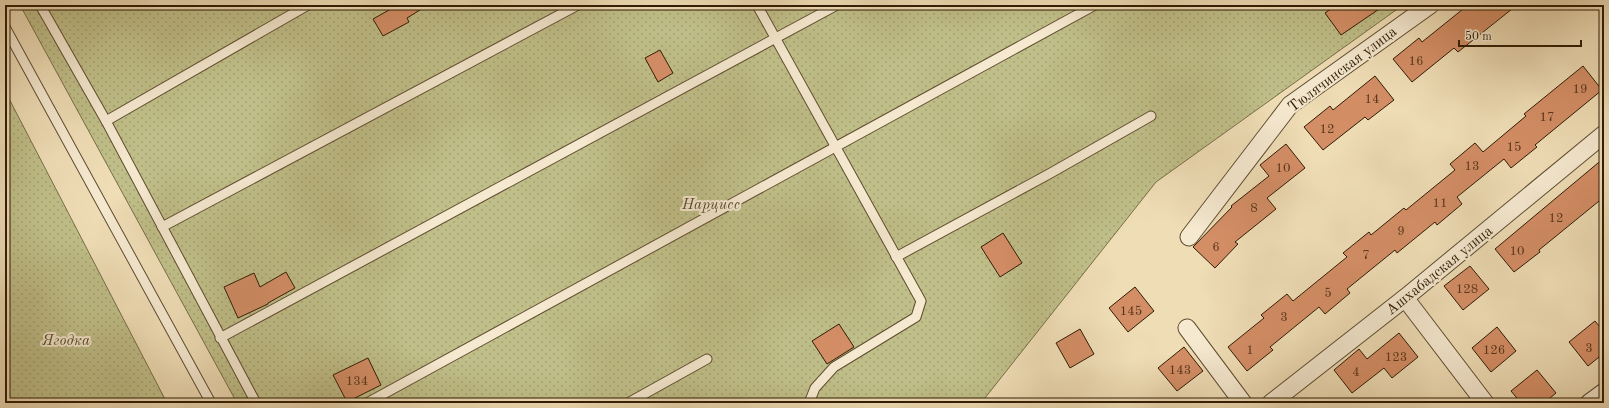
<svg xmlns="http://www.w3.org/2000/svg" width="1609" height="408" font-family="'Old Standard TT',serif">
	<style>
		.garden { fill: url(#garden-dots); stroke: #786e46 }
		.building { fill: #d48e66; stroke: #2f1c04 }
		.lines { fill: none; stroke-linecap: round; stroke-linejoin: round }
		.service-casing { stroke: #5f4c30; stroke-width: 11 }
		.minor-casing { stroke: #5f4c30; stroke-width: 19 }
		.service { stroke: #f5e9d0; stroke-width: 9 }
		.minor { stroke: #f5e9d0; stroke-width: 17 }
		.labels { text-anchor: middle; stroke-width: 4; stroke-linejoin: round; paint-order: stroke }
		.number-label { font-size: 13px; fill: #58381c }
		.street-label { font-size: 15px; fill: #2f1c04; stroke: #f5e9d0 }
		.park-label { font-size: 15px; font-style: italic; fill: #5a4d2c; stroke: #f5e9d0 }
	</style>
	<defs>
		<pattern id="garden-dots" width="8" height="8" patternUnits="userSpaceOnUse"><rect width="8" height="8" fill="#c0bf89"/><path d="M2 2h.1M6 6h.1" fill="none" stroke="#a5a475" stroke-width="1.8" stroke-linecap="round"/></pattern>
	</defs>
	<rect width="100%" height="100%" fill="#efddb6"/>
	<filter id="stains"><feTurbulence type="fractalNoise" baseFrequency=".005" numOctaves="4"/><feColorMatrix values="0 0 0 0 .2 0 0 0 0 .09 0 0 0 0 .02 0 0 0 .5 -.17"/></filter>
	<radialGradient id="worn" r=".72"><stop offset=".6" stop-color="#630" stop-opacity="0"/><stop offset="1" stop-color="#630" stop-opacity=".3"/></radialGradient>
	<!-- garden -->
	<g class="garden">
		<polygon points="20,5 1403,5 1156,182 981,403 237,403"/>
		<polygon points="5,91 167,403 5,403"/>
	</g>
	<!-- building -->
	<g class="building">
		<polygon points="398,5 428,5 407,18 409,22 383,36 373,19"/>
		<polygon points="1336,5 1385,5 1341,35 1325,13"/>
		<polygon points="1468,5 1517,5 1458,52 1454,48 1412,82 1393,59 1419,38 1422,42"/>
		<polygon points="660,50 673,73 658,82 645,58"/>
		<polygon points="1583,66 1602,90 1535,145 1537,147 1511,168 1504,159 1457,197 1462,204 1437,225 1435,222 1397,253 1395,250 1347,289 1350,293 1325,314 1319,307 1270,347 1273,350 1247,371 1228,347 1264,318 1261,315 1287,294 1293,301 1347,257 1343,253 1369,232 1371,235 1404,208 1406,210 1455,170 1450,164 1475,143 1483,152 1526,116 1524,114"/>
		<polygon points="1375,76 1394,100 1368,120 1365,117 1323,150 1304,127 1330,106 1333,110"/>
		<polygon points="1286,144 1305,168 1267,198 1276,209 1235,242 1238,244 1215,268 1193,247 1232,207 1231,206 1269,176 1260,165"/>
		<polygon points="1604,158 1604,197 1539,250 1540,252 1514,272 1495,249"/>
		<polygon points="1003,233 1022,263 1000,277 981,247"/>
		<polygon points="1470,266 1489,289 1463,310 1444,286"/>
		<polygon points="286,272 295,288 268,303 268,304 238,318 224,287 254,273 260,287"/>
		<polygon points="1135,287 1154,311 1128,332 1109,308"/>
		<polygon points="1595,321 1604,332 1604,353 1588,366 1569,342"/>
		<polygon points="839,324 854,347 827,364 812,341"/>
		<polygon points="1497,327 1516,351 1491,372 1472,348"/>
		<polygon points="1080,329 1094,354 1070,368 1056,343"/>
		<polygon points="1399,333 1418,357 1392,378 1384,368 1352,393 1334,370 1359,349 1367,359"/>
		<polygon points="1184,347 1203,371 1177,391 1158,368"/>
		<polygon points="368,358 381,385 347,402 333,375"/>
		<polygon points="1537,370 1556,393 1544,403 1521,403 1511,391"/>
	</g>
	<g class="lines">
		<defs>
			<g id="service">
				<polyline points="40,5 106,121 256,403"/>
				<polyline points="757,5 921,301 916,317 834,367 815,388 809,403"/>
				<polyline points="5,27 211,403"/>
				<polyline points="106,121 308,5"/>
				<polyline points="162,227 578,5"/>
				<polyline points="896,257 1049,174 1151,116"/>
				<polyline points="220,338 837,5"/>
				<polyline points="367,403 1095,5"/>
				<polyline points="628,403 707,359"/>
			</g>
			<g id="minor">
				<polyline points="1189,237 1290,105 1430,5"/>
				<polyline points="1405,298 1485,403"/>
				<polyline points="1187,328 1243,403"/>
				<polyline points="1271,403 1405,298 1604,134"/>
				<polyline points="1589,403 1604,392"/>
			</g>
		</defs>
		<!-- service casing -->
		<use href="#service" class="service-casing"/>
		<!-- minor casing -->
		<use href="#minor" class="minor-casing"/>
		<!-- service -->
		<use href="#service" class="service"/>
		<!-- minor -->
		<use href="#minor" class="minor"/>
	</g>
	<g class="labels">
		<!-- number labels -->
		<g class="number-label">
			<text x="1416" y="65">16</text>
			<text x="1580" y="93">19</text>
			<text x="1372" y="103">14</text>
			<text x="1547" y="121">17</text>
			<text x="1327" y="133">12</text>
			<text x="1514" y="151">15</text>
			<text x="1472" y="170">13</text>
			<text x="1283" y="172">10</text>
			<text x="1440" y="207">11</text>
			<text x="1254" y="212">8</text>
			<text x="1556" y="222">12</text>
			<text x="1401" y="235">9</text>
			<text x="1216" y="251">6</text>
			<text x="1517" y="255">10</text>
			<text x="1366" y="259">7</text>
			<text x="1467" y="293">128</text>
			<text x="1328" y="297">5</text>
			<text x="1131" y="315">145</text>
			<text x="1284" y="321">3</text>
			<text x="1589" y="352">3</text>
			<text x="1250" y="354">1</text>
			<text x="1494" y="354">126</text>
			<text x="1396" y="361">123</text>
			<text x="1180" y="374">143</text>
			<text x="1356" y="376">4</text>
			<text x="357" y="385">134</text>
		</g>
		<!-- street labels -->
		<g class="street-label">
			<text transform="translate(1342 69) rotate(-37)" y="5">Тюлячинская улица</text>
			<text transform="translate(1439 270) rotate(-39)" y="5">Ашхабадская улица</text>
		</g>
		<!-- park labels -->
		<g class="park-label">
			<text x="711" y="209">Нарцисс</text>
			<text x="66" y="345">Ягодка</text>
		</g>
	</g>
	<!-- margin -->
	<rect width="1609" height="408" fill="none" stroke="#efddb6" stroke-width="20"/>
	<rect x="6" y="6" width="1597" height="396" fill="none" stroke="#2f1c04" stroke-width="2"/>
	<rect x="10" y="10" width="1589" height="388" fill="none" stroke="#2f1c04"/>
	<!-- scale -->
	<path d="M1459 40v6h122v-6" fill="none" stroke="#2f1c04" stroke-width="2"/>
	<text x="1465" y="40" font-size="12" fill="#2f1c04" stroke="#f5e9d0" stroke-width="3" paint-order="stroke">50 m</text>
	<rect width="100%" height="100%" filter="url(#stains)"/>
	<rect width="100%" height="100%" fill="url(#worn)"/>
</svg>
